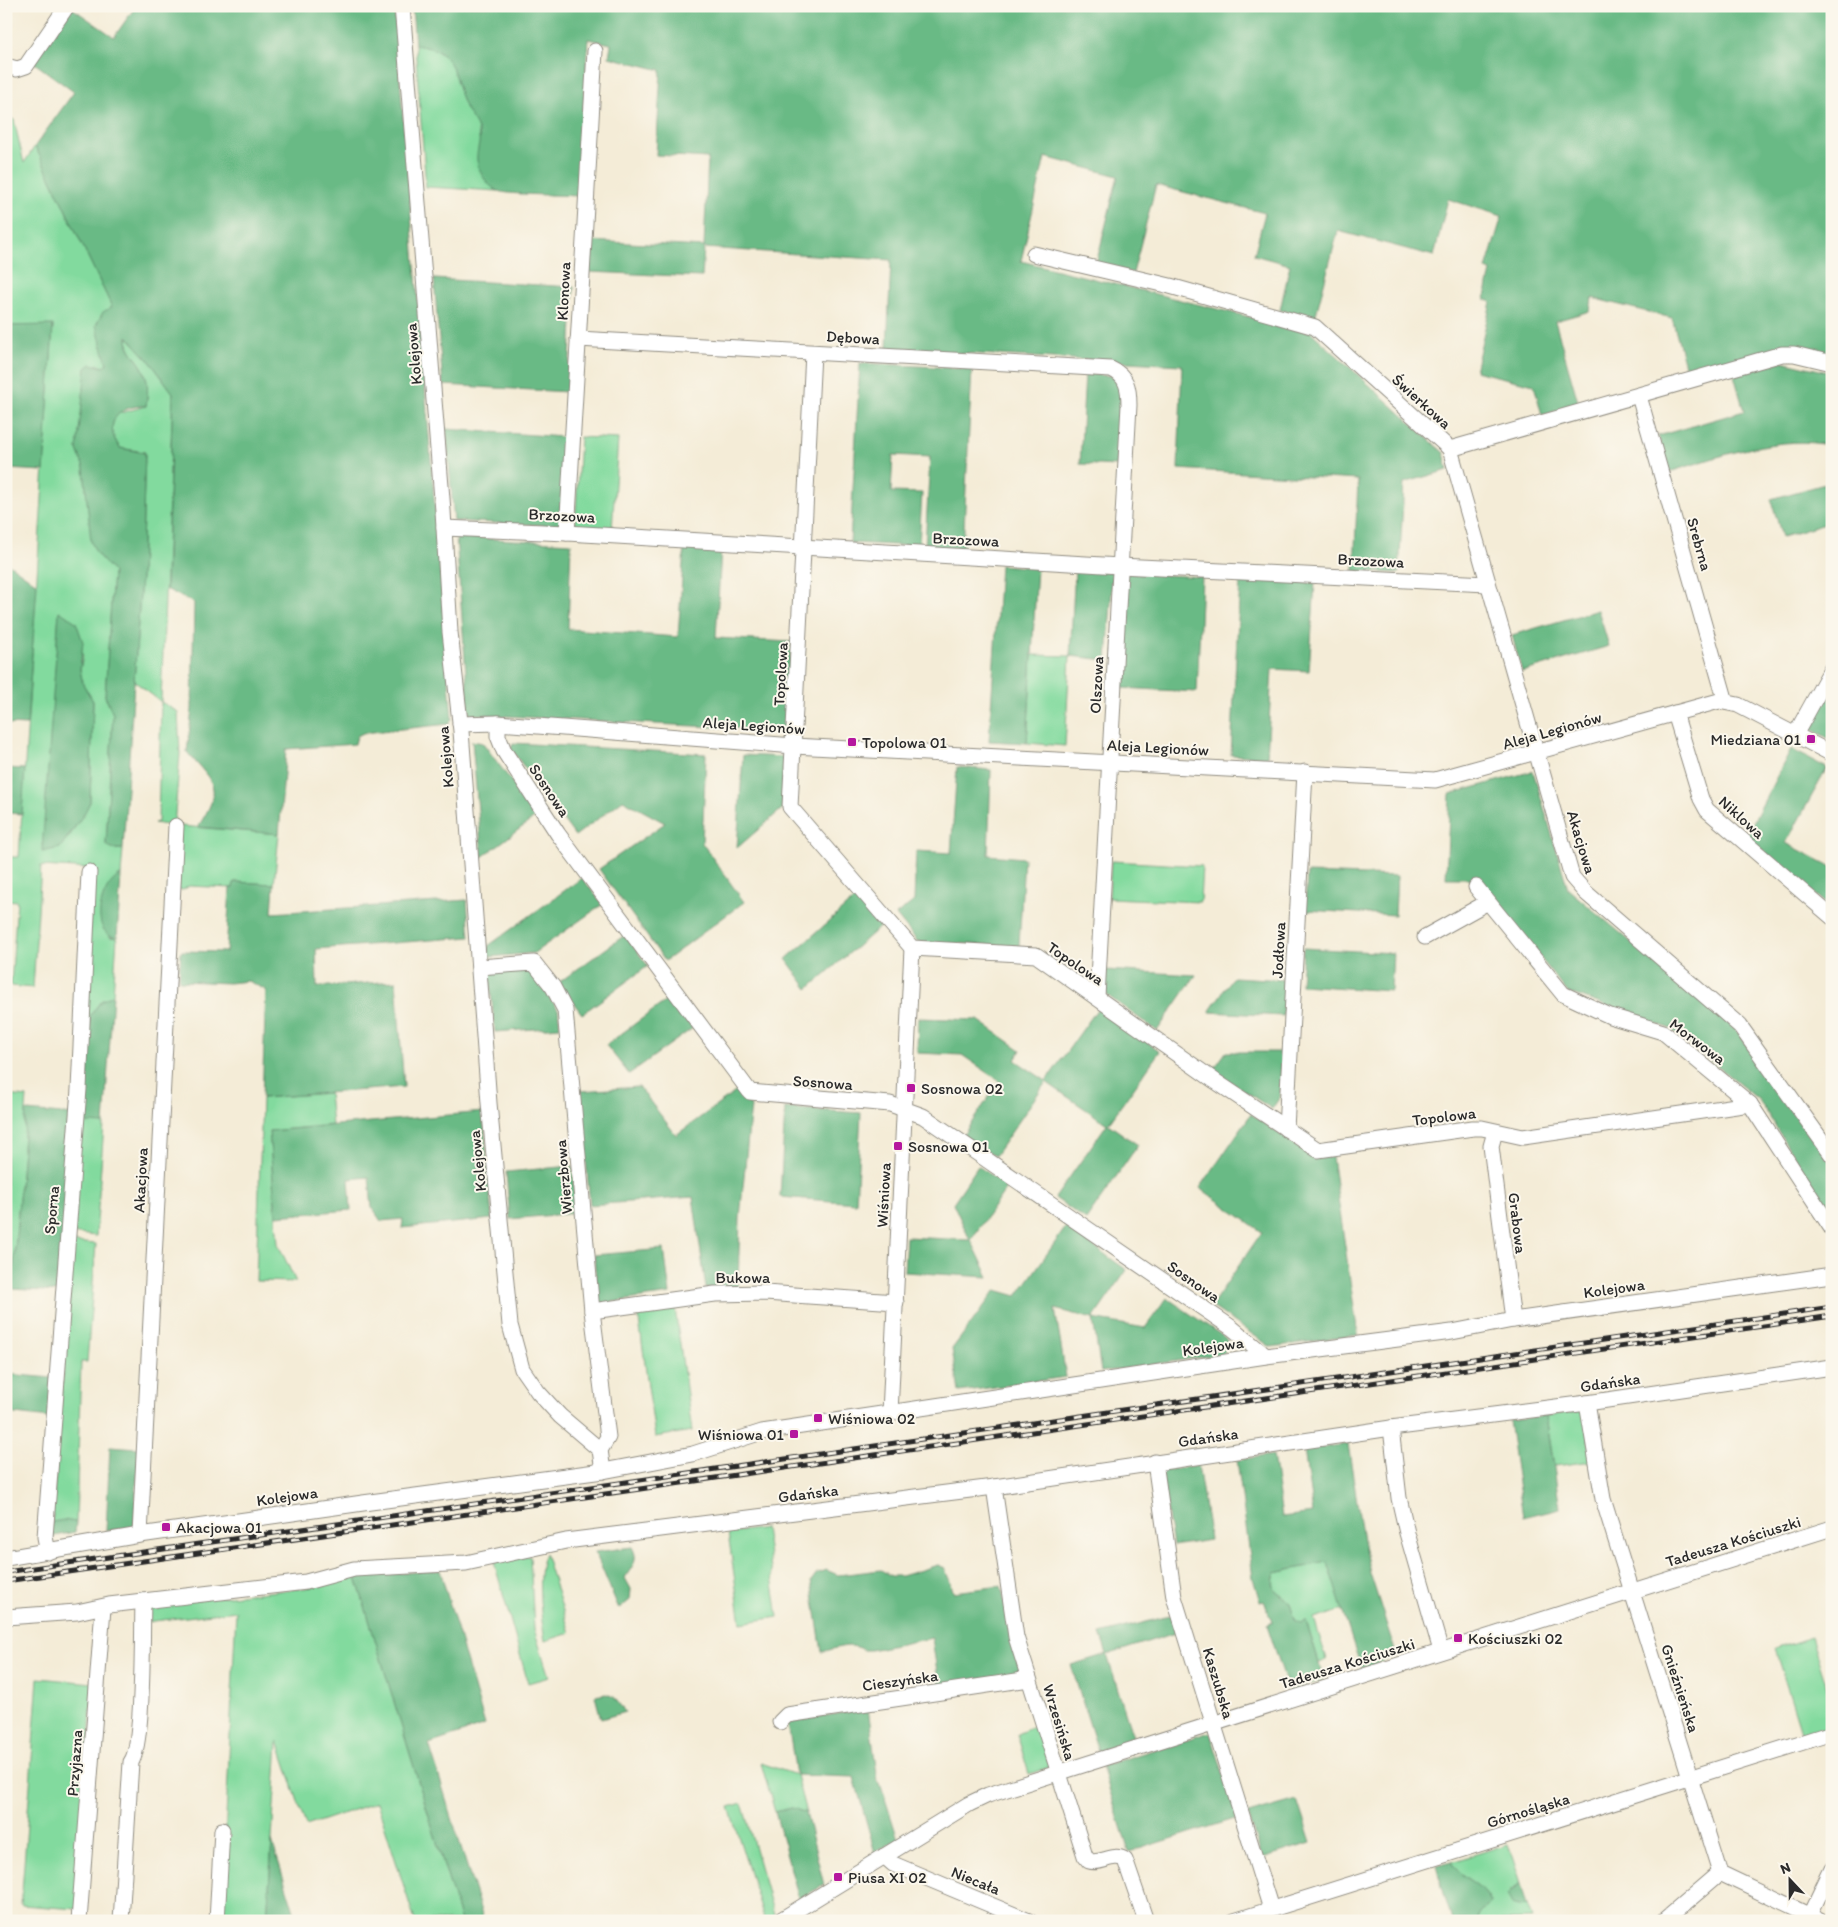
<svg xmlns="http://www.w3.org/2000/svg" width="1838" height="1927" font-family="Itim,sans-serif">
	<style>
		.green { fill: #82da9e; stroke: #568264; fill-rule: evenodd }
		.forest { fill: #69ba85; stroke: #4a7258 }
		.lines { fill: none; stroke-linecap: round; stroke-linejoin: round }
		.minor-casing { stroke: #908c81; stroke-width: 17 }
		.minor { stroke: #fff; stroke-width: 15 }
		.rail-casing { stroke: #2b2b2b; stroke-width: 5 }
		.rail { stroke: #fbf7ec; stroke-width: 3; stroke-dasharray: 9; stroke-linecap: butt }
		.poi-dot { fill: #b5179e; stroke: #fbf7ec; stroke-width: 2 }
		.labels { text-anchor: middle; stroke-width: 4; stroke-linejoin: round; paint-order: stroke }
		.street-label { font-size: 16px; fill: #2b2b2b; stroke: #fbf7ec }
		.poi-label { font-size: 16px; fill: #2b2b2b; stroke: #fbf7ec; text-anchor: start }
	</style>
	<rect width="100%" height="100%" fill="#fbf7ec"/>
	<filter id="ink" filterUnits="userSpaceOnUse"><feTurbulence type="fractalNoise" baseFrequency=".02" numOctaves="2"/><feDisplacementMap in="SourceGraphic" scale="10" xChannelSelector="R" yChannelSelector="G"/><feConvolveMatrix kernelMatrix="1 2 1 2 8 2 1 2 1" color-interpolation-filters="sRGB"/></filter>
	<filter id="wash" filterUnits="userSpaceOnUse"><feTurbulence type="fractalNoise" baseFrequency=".0096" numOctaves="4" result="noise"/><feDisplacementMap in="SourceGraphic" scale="20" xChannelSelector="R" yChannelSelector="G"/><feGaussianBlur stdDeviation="1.12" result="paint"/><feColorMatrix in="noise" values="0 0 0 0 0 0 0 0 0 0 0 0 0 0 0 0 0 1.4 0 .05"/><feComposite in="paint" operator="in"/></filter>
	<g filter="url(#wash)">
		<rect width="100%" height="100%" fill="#f4ecd7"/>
		<!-- green -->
		<g class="green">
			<polygon points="415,45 432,47 450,61 465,107 477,126 486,180 498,191 426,187"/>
			<path d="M 6,115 L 14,120 L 24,163 L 35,146 L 112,307 L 101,345 L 106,352 L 107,364 L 103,367 L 97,364 L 77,449 L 84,468 L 90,528 L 97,554 L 113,572 L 105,696 L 113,714 L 106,844 L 114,849 L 123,849 L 121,875 L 117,877 L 105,893 L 110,937 L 117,938 L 113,995 L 101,1001 L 90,1016 L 86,1122 L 104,1124 L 96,1236 L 70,1233 L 93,869 L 41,866 L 33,988 L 11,986 L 17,901 L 6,900 L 6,857 L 19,857 L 53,326 L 6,326 ZM 59,612 L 83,656 L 80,670 L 83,684 L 93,701 L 90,802 L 69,837 L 43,852 Z"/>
			<path d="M 127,336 L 149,360 L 173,393 L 161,702 L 178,712 L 180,754 L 174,826 L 154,823 L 158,822 L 161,702 L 134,681 L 141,577 L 145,452 L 120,448 C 112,436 109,426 117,414 L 146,406 C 148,392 149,379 142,367 C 135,355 127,350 127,336 Z"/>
			<polygon points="580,437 618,439 612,530 575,529"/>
			<polygon points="1032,655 1070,656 1065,746 1027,743"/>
			<polygon points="180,826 279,834 274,884 234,882 233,888 189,886 183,890 176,889"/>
			<polygon points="1111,861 1202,866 1200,902 1109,898"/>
			<polygon points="329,1093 332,1125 269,1131 278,1244 296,1282 256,1281 262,1098"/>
			<polygon points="6,1095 27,1097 13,1275 6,1274"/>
			<polygon points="73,1242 96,1244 87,1362 81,1362 76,1522 52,1522"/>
			<polygon points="675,1308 692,1431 655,1437 638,1313"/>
			<polygon points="1585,1410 1592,1461 1554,1466 1546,1416"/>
			<polygon points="765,1528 778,1617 741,1623 728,1533"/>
			<path d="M 545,1553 L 570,1633 L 545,1641 C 541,1617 535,1575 545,1553 Z"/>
			<polygon points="530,1556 534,1629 549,1677 528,1683 494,1562"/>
			<path d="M 1327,1562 L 1343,1610 L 1314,1619 L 1327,1660 L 1319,1663 L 1306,1621 L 1301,1623 L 1296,1621 C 1293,1616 1292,1606 1289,1602 C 1279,1590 1270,1593 1275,1573 Z"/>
			<polygon points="356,1577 461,1921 415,1921 377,1802 306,1826 278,1741 267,1921 221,1921 236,1611 146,1622 146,1605 314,1587"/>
			<polygon points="1811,1637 1832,1704 1832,1726 1802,1735 1775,1649"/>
			<polygon points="38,1678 93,1683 77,1909 21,1905"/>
			<polygon points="1037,1725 1050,1767 1029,1774 1017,1734"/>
			<polygon points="761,1763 796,1775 806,1813 792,1808 775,1812"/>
			<polygon points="742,1803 774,1915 765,1921 729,1807"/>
			<path d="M 1508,1844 L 1521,1884 L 1510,1891 L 1519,1906 L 1527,1905 L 1532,1919 L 1477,1921 C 1477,1912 1486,1909 1490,1902 C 1481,1881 1462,1881 1451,1862 Z"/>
		</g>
		<!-- forest -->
		<g class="forest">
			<path d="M 136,6 L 394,6 L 452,719 L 449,724 L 363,733 L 357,736 L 355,744 L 286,749 L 279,834 L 198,827 C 223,787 216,786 187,752 L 192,709 L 194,603 L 166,589 L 173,393 L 149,360 L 127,336 C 126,350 136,356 142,367 C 149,380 148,393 146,406 C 118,405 102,423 120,448 L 145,453 L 141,577 L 123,849 L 114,849 L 106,845 L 113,714 L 105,696 L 113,572 L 97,554 L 91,542 L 84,468 L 77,449 L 86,368 L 91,364 L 103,367 L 107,364 L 96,325 L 103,312 L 112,307 L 35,146 L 74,92 L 33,62 L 72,8 L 114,37 Z"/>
			<path d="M 412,6 L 1832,6 L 1832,358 L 1785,346 L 1687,373 L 1672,318 L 1592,298 L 1590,311 L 1555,321 L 1579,405 L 1542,415 L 1534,385 L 1475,371 L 1491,302 L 1485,299 L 1491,271 L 1486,269 L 1502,216 L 1448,199 L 1434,256 L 1338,231 L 1315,318 L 1280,310 L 1290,265 L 1254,255 L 1265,213 L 1156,185 L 1133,273 L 1096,264 L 1118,176 L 1045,157 L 1021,261 L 1311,332 L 1444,453 L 1448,470 L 1404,483 L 1399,573 L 1354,571 L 1358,480 L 1178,469 L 1182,365 L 887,349 L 891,260 L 704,248 L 702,277 L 589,272 L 591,241 L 704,247 L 708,158 L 656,155 L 661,70 L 609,57 L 611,44 L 588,39 L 578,196 C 564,195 507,195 498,191 C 487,186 478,171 477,160 C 476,151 481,143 479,133 C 477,123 469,116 465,107 C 450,73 460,51 415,45 Z"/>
			<polygon points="434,279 574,287 568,392 443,385"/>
			<polygon points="53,325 44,471 6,469 6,326"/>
			<path d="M 1782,361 L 1832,373 L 1832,446 C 1780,433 1719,457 1669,472 L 1658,436 L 1744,411 L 1734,375 Z"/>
			<polygon points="860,363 972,369 963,548 925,547 930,457 893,455 891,492 922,493 919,546 850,543"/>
			<polygon points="1085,374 1114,376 1121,383 1117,466 1080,464"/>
			<polygon points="446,429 564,437 561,526 454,521"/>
			<polygon points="1832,482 1832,522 1782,537 1771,499"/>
			<polygon points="456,537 571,543 568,629 678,637 684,548 721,549 716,638 791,642 787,731 469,714"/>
			<polygon points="6,562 37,584 27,725 6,724"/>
			<polygon points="1000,565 1037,568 1027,743 989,741"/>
			<polygon points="1075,569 1113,572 1107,660 1070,656"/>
			<polygon points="1127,573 1202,577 1197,692 1121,688"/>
			<polygon points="1240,580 1315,583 1309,671 1272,669 1267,757 1231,755"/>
			<polygon points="1598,610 1609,646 1522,672 1512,635"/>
			<polygon points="59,611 76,622 83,642 80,670 83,684 93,701 90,802 84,814 60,848 42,852"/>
			<polygon points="1832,681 1832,740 1807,727"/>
			<polygon points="472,741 483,743 537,816 482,857"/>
			<polygon points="513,743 706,754 702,843 744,902 665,961 599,869 665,823 623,800 575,836 511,749"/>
			<polygon points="1791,749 1827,768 1786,843 1832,867 1832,909 1746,836"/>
			<polygon points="743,755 784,757 782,809 737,848"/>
			<polygon points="957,767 991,770 988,855 1024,858 1019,946 918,942 896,915 914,901 916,851 951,853"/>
			<polygon points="6,768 25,769 22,814 6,813"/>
			<polygon points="1533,771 1568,889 1736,1030 1832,1162 1832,1218 1759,1100 1671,1029 1567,992 1485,887 1465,878 1446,878 1450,794"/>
			<polygon points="1307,873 1397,876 1395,915 1305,910"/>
			<path d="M 121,875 L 117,938 C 88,933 100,884 121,875 Z"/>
			<polygon points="582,878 603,904 534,953 489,957 488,946"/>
			<polygon points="234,882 274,884 272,913 467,900 470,937 316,949 317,987 396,981 404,1087 262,1098 266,990 248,981 229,983 179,981 181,951 226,952 230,888 233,888"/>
			<polygon points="858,896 883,924 808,989 786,959"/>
			<polygon points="625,935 648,966 582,1014 558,983"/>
			<polygon points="1303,948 1393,953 1391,991 1301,985"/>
			<polygon points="528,969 558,1009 560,1027 495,1032 489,972"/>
			<polygon points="1105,970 1196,975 1157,1031 1104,993"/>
			<polygon points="1233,977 1285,980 1283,1016 1209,1012"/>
			<polygon points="113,995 104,1124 86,1123 90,1016 101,1001"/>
			<polygon points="670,998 693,1028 629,1074 606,1045"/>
			<polygon points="1098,1008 1160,1051 1108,1124 1138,1145 1086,1220 1055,1198 1107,1124 1046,1082 995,1156 963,1135 1000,1081 962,1055 917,1053 918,1018 978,1020 1021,1050 1015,1060 1046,1081"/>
			<polygon points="1226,1052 1282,1052 1280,1097 1272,1109 1213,1070"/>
			<polygon points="639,1087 676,1135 738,1090 751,1106 740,1217 738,1287 725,1286 706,1289 693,1197 590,1205 580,1091"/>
			<polygon points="785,1108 861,1113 856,1203 780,1197"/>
			<polygon points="26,1111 75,1115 61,1292 12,1289"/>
			<polygon points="483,1112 492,1219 402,1228 403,1219 381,1221 372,1208 369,1177 349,1179 351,1210 276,1216 269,1131"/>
			<polygon points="1251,1114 1315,1159 1332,1157 1358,1335 1271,1347 1211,1306 1262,1232 1200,1188"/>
			<polygon points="572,1166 576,1213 510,1219 506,1172"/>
			<polygon points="978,1166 1007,1187 971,1240 989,1277 904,1272 906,1237 970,1240 953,1203"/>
			<polygon points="1066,1227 1127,1270 1093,1319 1145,1328 1167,1298 1227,1339 1224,1354 1101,1372 1093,1319 1055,1309 1066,1377 959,1392 952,1349 996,1290 1017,1296"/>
			<polygon points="664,1249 670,1294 598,1304 594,1255"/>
			<polygon points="6,1374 53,1378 50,1418 6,1413"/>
			<polygon points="1546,1416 1560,1508 1523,1517 1509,1421"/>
			<path d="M 1348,1444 L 1363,1541 L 1370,1573 L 1397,1657 L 1361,1668 L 1327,1562 L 1275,1573 C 1269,1593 1279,1590 1289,1602 C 1292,1606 1293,1616 1296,1621 L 1301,1623 L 1306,1621 L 1324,1680 L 1289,1691 L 1267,1625 L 1273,1622 L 1264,1601 L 1260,1602 L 1253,1578 L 1237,1460 L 1273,1455 L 1282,1517 L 1313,1513 L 1304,1450 Z"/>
			<polygon points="110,1446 139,1448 134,1527 106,1531"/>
			<polygon points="1198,1465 1210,1540 1173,1546 1161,1471"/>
			<polygon points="64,1520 76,1522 75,1532 49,1537 52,1522"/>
			<path d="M 632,1547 C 640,1561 631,1567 625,1578 L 631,1589 L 630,1600 L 619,1609 L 595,1552 Z"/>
			<path d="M 938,1565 L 945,1568 C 947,1577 952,1583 953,1592 L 1001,1586 L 1021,1673 L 939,1685 L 932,1638 L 870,1650 L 864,1650 C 851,1642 837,1648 822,1652 L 811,1581 L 817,1573 L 826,1570 L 838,1575 L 881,1570 L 891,1576 L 901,1576 Z"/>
			<polygon points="440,1570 485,1725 429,1744 484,1921 461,1921 356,1577"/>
			<polygon points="1173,1615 1178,1632 1107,1655 1134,1740 1098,1751 1071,1665 1107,1654 1100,1634"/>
			<polygon points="606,1694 614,1697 625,1712 601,1719 595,1696"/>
			<polygon points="868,1708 878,1782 880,1783 898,1839 875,1853 854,1777 796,1775 788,1723"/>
			<polygon points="1210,1732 1238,1818 1129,1852 1102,1766"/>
			<polygon points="1297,1800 1311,1843 1262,1858 1248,1814"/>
			<polygon points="792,1808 806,1813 824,1885 799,1899 775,1812"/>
			<polygon points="272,1841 297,1921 267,1921"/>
			<path d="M 1451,1862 C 1462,1881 1481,1881 1490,1902 C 1486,1909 1477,1912 1477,1921 L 1452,1921 L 1436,1866 Z"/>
			<polygon points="1521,1884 1527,1905 1519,1906 1512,1904 1507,1895"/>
			<polygon points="1292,1912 1295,1921 1263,1921"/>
		</g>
	</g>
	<g filter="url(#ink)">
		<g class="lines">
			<defs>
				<g id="minor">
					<polyline points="402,6 443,511 450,632 461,731 489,1103 510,1325 522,1369 538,1392 560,1416 600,1450 603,1471"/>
					<polyline points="6,66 17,69 26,66 67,6"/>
					<polyline points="1034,254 1170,286 1315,327 1450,449"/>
					<path d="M 578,339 L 1111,369 C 1127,376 1129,388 1129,405 L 1097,997"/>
					<polyline points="813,353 790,807 912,948 1036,955 1215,1081 1318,1150 1473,1128 1482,1128 1523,1137 1750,1104"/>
					<polyline points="1639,396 1726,702"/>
					<polyline points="1450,449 1572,877 1585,892 1740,1026 1832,1155"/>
					<polyline points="1450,449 1782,354 1794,354 1832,363"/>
					<polyline points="444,528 567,533 1120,566 1487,584"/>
					<polyline points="567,533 595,51"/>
					<polyline points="1675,713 1701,799 1707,810 1832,917"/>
					<polyline points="498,723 498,736 504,751 558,834 750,1092 890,1104 923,1116 1232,1328 1266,1356"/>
					<polyline points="460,724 498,723 794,746 1435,780 1719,701 1738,705 1832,754"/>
					<polyline points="1795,735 1832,668"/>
					<polyline points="1476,887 1563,994 1610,1016 1663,1032 1750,1104 1832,1229"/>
					<polyline points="1425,937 1488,902"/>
					<polyline points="479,967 534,963 553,987 565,1010 592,1311 608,1437 600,1450"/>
					<polyline points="1286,1129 1305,772"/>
					<polyline points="1495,1132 1491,1146 1513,1320"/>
					<polyline points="592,1311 715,1294 765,1293 896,1302"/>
					<polyline points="1587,1403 1603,1499 1720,1873 1821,1921"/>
					<polyline points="890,1413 912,948"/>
					<polyline points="1391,1428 1399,1498 1407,1533 1441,1651"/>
					<polyline points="1155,1462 1174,1597 1271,1909"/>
					<path d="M 994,1487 L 1016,1637 L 1085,1856 L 1089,1861 C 1101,1865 1113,1852 1125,1860 L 1146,1921"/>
					<polyline points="140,1535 176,826"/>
					<polyline points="48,1552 45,1537 79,1089 89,872"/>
					<polyline points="6,1558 140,1535 363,1503 603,1471 693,1454 762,1432 1266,1356 1452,1332 1513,1320 1832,1275"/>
					<polyline points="6,1617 77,1612 109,1605 306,1582 354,1569 466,1563 566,1541 994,1487 1391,1428 1587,1403 1832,1367"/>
					<polyline points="780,1722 787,1715 1029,1679"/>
					<polyline points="884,1856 893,1864 1029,1921"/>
					<polyline points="79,1921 103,1608"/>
					<path d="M 121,1921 L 131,1762 C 144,1745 142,1630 143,1601"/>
					<polyline points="217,1921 222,1830"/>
					<polyline points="779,1921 969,1804 988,1795 1832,1528"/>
					<polyline points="1234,1921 1832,1733"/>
					<polyline points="1664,1921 1720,1873"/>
					<polyline points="1807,1921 1832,1869"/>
				</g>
			</defs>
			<!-- minor casing -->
			<use href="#minor" class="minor-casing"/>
			<!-- minor -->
			<use href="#minor" class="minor"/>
			<defs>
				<g id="rail">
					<polyline points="6,1572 1832,1307"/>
					<polyline points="6,1581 1832,1316"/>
				</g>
			</defs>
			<!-- rail casing -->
			<use href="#rail" class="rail-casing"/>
			<!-- rail -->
			<use href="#rail" class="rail"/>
		</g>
	</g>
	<!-- markers -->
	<g class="poi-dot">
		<rect x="1806" y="734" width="10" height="10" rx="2.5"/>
		<rect x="847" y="737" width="10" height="10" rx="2.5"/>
		<rect x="906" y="1083" width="10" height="10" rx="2.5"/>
		<rect x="893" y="1141" width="10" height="10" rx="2.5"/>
		<rect x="813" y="1413" width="10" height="10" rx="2.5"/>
		<rect x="789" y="1429" width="10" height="10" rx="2.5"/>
		<rect x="161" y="1522" width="10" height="10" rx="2.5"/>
		<rect x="1453" y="1633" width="10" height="10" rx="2.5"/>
		<rect x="833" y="1872" width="10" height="10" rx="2.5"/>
	</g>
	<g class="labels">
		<!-- street labels -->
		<g class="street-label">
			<text transform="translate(563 291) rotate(-87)" y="6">Klonowa</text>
			<text transform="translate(853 337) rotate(3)" y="6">Dębowa</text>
			<text transform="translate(413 354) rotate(-95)" y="6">Kolejowa</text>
			<text transform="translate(1422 401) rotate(42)" y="6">Świerkowa</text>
			<text transform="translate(562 515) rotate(3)" y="6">Brzozowa</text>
			<text transform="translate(966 539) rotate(3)" y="6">Brzozowa</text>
			<text transform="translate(1700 544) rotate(74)" y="6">Srebrna</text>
			<text transform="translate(1371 560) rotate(3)" y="6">Brzozowa</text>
			<text transform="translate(780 674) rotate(-87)" y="6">Topolowa</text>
			<text transform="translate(1096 685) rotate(-87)" y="6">Olszowa</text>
			<text transform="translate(754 725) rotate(4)" y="6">Aleja Legionów</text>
			<text transform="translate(1552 730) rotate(-16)" y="6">Aleja Legionów</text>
			<text transform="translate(1158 747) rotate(3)" y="6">Aleja Legionów</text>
			<text transform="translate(445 757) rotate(-95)" y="6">Kolejowa</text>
			<text transform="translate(550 790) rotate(56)" y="6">Sosnowa</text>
			<text transform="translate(1742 817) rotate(42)" y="6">Niklowa</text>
			<text transform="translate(1582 842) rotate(73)" y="6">Akacjowa</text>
			<text transform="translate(1278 950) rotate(-87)" y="6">Jodłowa</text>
			<text transform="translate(1076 963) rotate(34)" y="6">Topolowa</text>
			<text transform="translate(1698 1041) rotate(37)" y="6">Morwowa</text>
			<text transform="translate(823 1082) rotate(4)" y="6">Sosnowa</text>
			<text transform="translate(1444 1116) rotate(-7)" y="6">Topolowa</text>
			<text transform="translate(477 1161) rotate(-96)" y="6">Kolejowa</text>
			<text transform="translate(563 1177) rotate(-95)" y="6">Wierzbowa</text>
			<text transform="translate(140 1180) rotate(-87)" y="6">Akacjowa</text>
			<text transform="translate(883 1195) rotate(-87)" y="6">Wiśniowa</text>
			<text transform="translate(51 1210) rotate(-85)" y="6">Sporna</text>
			<text transform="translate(1518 1223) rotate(83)" y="6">Grabowa</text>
			<text x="743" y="1283">Bukowa</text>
			<text transform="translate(1194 1281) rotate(35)" y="6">Sosnowa</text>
			<text transform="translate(1614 1288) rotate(-8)" y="6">Kolejowa</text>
			<text transform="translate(1213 1346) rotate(-8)" y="6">Kolejowa</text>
			<text transform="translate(1610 1382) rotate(-8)" y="6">Gdańska</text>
			<text transform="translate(1208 1437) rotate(-8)" y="6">Gdańska</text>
			<text transform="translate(808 1493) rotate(-7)" y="6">Gdańska</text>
			<text transform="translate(287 1496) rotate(-8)" y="6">Kolejowa</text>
			<text transform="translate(1733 1541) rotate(-17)" y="6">Tadeusza Kościuszki</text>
			<text transform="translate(1347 1663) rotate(-17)" y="6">Tadeusza Kościuszki</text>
			<text transform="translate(900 1680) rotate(-8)" y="6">Cieszyńska</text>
			<text transform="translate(1219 1683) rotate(73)" y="6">Kaszubska</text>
			<text transform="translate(1681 1688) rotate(72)" y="6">Gnieźnieńska</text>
			<text transform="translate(1060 1722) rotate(73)" y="6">Wrzesińska</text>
			<text transform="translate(74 1763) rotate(-86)" y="6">Przyjazna</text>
			<text transform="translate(1528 1810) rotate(-17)" y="6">Górnośląska</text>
			<text transform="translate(976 1880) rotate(22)" y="6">Niecała</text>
		</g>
		<!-- poi labels -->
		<g class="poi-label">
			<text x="1801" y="745" text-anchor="end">Miedziana 01</text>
			<text x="862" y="748">Topolowa 01</text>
			<text x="921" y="1094">Sosnowa 02</text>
			<text x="908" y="1152">Sosnowa 01</text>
			<text x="828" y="1424">Wiśniowa 02</text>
			<text x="784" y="1440" text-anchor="end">Wiśniowa 01</text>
			<text x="176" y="1533">Akacjowa 01</text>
			<text x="1468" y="1644">Kościuszki 02</text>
			<text x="848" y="1883">Piusa XI 02</text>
		</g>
	</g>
	<!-- margin -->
	<rect width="1838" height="1927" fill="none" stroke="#fbf7ec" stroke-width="25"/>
	<!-- north arrow -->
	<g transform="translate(1790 1880) rotate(338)" stroke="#fbf7ec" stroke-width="4" paint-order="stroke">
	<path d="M0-4L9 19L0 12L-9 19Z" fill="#2b2b2b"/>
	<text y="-8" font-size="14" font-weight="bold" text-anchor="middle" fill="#2b2b2b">N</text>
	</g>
</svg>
